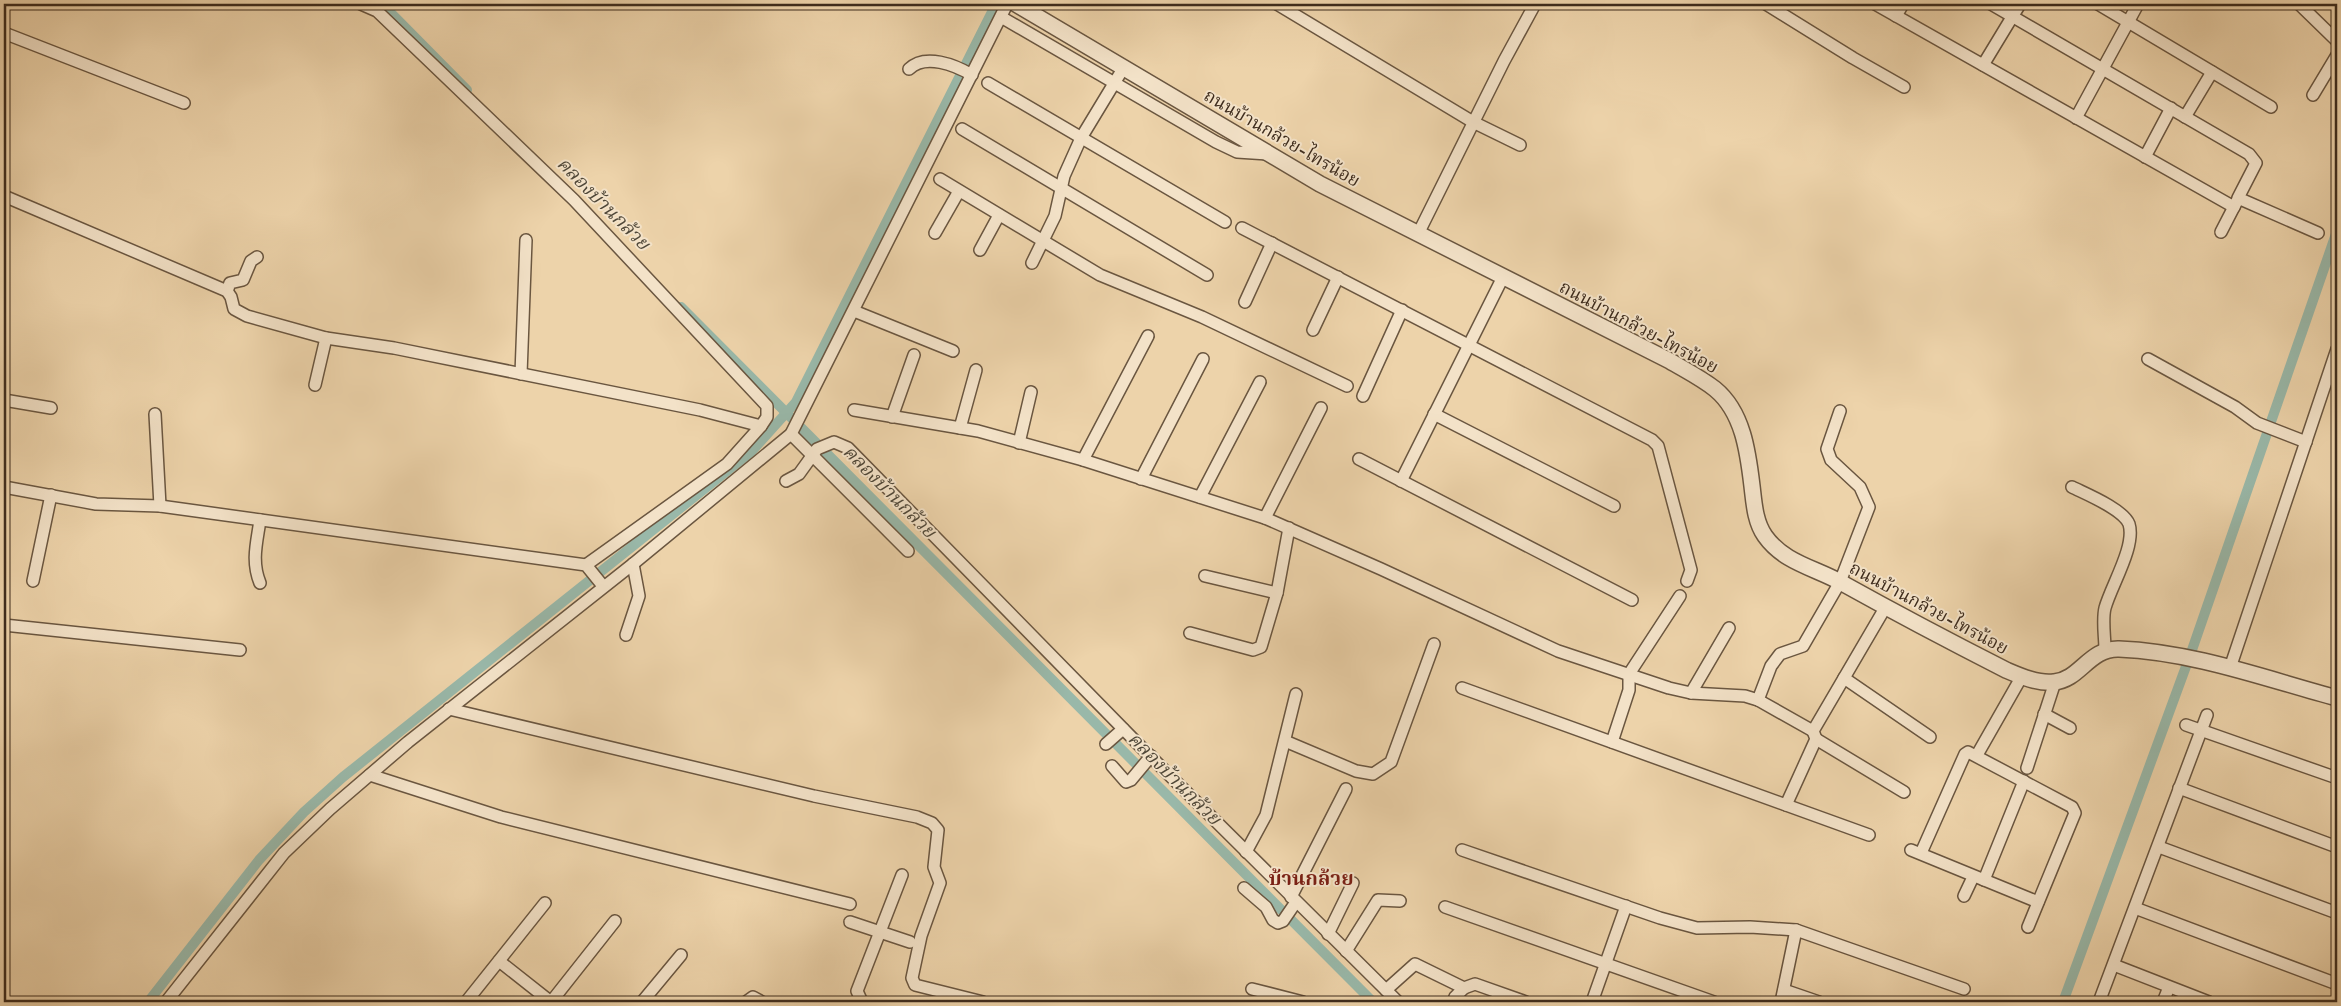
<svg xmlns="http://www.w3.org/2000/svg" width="2341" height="1006" font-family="'IM FELL English','Noto Serif Thai',serif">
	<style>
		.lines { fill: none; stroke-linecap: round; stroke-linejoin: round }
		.canal { stroke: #99b8a9; stroke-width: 10 }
		.minor-casing { stroke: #6a5640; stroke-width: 14 }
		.tertiary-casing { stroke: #6a5640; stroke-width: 18 }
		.minor { stroke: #f3e2c8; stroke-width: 11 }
		.tertiary { stroke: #f3e2c8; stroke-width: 15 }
		.labels { text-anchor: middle; stroke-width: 4; stroke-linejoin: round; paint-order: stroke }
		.street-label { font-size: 18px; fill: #3e2c1d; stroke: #f3e2c8 }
		.water-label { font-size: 19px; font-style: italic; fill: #504839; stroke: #f3e2c8 }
		.quarter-label { font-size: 20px; font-weight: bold; fill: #7a1f14; stroke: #f3e2c8 }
	</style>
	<rect width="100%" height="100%" fill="#edd3aa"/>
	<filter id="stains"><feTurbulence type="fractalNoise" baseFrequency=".004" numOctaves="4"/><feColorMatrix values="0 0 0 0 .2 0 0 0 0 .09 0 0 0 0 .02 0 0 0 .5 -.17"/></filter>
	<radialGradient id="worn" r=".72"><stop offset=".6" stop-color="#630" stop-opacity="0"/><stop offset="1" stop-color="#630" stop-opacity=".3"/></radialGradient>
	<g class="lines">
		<!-- canal -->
		<g class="canal">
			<polyline points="382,4 467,90"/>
			<polyline points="681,307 1373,1002"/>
			<polyline points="148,1002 259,860 304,812 343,777 752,451 796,402 996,4"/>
			<polyline points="2063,1002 2192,650 2337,231"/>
		</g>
		<defs>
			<g id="minor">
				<polyline points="361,4 377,11 574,200 767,406 767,417 761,426 727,464 586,565"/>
				<polyline points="1277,4 1473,122 1520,145"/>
				<polyline points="1766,4 1853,58 1904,87"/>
				<polyline points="1875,4 2234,207"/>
				<polyline points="1991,4 2249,154 2256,163 2238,198 2318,233"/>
				<polyline points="2098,4 2271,107"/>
				<polyline points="2299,4 2337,41"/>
				<polyline points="1896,16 1903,4"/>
				<polyline points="1001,17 1216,142 1237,152 1268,154"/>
				<polyline points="4,33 184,103"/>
				<polyline points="1983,65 2020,4"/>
				<path d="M 909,69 C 925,53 955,65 972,75"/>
				<polyline points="988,83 1225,222"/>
				<polyline points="2313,95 2337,55"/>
				<polyline points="2185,117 2212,72"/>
				<polyline points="2076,118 2138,4"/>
				<polyline points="962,129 1207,275"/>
				<polyline points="2145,157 2171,108"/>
				<polyline points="940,179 1100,275 1202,317 1347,386"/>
				<polyline points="4,196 227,291 231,297 234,309 247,316 326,338 394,348 700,410 761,426"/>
				<polyline points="1242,228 1652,440 1658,446 1691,570 1687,581"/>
				<polyline points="2221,232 2237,201"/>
				<polyline points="935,233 959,191"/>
				<polyline points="1418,234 1504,61 1535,4"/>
				<polyline points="980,250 999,215"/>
				<polyline points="1032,263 1055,216 1064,176 1081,138 1124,67"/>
				<polyline points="227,291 230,283 243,280 251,261 257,257"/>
				<polyline points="1245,302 1272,243"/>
				<polyline points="854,311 953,351"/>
				<polyline points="1313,330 1338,277"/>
				<polyline points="2148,359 2235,407 2257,423 2306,442"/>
				<polyline points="521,374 526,240"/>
				<polyline points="315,385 326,338"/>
				<polyline points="1363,396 1402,310"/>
				<polyline points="4,400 51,408"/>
				<polyline points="854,410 978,431 1083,460 1265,518 1381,569 1558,651 1669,688 1691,693 1745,696 1758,700 1813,731"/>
				<polyline points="155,414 160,506"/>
				<polyline points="1434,414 1614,506"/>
				<polyline points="892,417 914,355"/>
				<polyline points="960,428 976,370"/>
				<polyline points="791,434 908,551"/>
				<polyline points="1019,443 1031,392"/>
				<polyline points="1359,459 1632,600"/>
				<polyline points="1083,460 1148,336"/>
				<polyline points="1141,479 1203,359"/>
				<polyline points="786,481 799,474 817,449 834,442 848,448 1141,747 1398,1002"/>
				<polyline points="1401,481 1503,277"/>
				<polyline points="4,487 96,504 160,506 586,565 603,586"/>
				<path d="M 2072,487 C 2086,494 2123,509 2129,524 C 2136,546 2111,586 2105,608 C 2102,620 2105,637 2105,650"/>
				<polyline points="1200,497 1260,382"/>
				<polyline points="1265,518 1321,408"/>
				<polyline points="1205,576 1277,593"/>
				<polyline points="33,581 51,495"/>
				<path d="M 260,583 C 251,561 257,542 260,520"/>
				<polyline points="4,625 240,650"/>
				<polyline points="1190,633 1253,650 1261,647 1277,593 1289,528"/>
				<polyline points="626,635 639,596 633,564"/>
				<polyline points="2230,668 2337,349"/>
				<polyline points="1844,678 1930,737"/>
				<polyline points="1462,688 1869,835"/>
				<polyline points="1691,693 1729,628"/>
				<polyline points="1758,700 1771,666 1780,654 1803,646 1840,582 1869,507 1860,487 1831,460 1827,449 1840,411"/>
				<polyline points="449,709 814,796 917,817 932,823 938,830 934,867 940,883 921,936 912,978 915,985 983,1002"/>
				<polyline points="2044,714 2070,728"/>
				<polyline points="2186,725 2337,778"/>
				<polyline points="1816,739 1904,792"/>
				<polyline points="1285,741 1356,771 1373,774 1391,762 1434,644"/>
				<polyline points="1612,742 1629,690 1629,674 1680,596"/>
				<polyline points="1106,744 1123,729"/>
				<polyline points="1977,755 2022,676"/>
				<polyline points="1112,766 1126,782 1131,780 1151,756"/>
				<polyline points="2027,768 2055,682"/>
				<polyline points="370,775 501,817 850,904"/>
				<polyline points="2179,788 2337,847"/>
				<polyline points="1786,805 1816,739 1813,731 1885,608"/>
				<polyline points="2159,847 2337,913"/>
				<polyline points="1462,850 1660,918 1697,928 1750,927 1796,930 1964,989"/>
				<polyline points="1911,850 2038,902"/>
				<polyline points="1246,852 1266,815 1296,694"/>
				<polyline points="1921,853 1965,754 1968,752 2072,807 2075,813 2028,927"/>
				<polyline points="1984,880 2024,781"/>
				<polyline points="1244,888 1266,907 1273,920 1278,923 1283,921 1296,902"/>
				<polyline points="1964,896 1973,877"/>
				<polyline points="1291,897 1346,789"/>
				<polyline points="1445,907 1714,1002"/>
				<polyline points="2135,908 2337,984"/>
				<polyline points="850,922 910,942"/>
				<polyline points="1328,934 1353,883"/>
				<polyline points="1346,951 1378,900 1400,901"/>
				<polyline points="499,961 551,1002"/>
				<polyline points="2114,965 2209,1002"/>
				<polyline points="1252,989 1303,1002"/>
				<polyline points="1386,990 1415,964 1464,988 1475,984 1526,1002"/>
				<polyline points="1784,990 1819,1002"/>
				<polyline points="166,1002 284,853 330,809 408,742 633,564 791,434 1007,4"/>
				<polyline points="466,1002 545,903"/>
				<polyline points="551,1002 615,921"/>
				<polyline points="642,1002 681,955"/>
				<polyline points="746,1002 753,997 762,1002"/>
				<polyline points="862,1002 857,991 902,875"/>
				<polyline points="1453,1002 1455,997 1464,988"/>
				<polyline points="1592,1002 1626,906"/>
				<polyline points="1781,1002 1796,930"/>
				<polyline points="2099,1002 2207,715"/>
				<polyline points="2163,1002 2169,987"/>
			</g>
			<path id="tertiary" d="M 1016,4 L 1320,184 L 1670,361 C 1685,370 1701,378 1715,389 C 1743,412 1748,452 1752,486 C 1754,503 1755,522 1765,536 C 1784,563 1816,568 1842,583 C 1896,613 1951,642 2006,670 C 2020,676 2038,684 2054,682 C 2080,680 2089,648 2119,649 C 2194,652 2266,679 2337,698"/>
		</defs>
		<!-- minor casing -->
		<use href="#minor" class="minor-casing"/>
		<!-- tertiary casing -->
		<use href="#tertiary" class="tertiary-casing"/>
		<!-- minor -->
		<use href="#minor" class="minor"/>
		<!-- tertiary -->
		<use href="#tertiary" class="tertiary"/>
	</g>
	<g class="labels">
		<!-- street labels -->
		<g class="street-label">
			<text transform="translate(1282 138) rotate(30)" y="6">ถนนบ้านกล้วย-ไทรน้อย</text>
			<text transform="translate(1639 327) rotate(28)" y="6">ถนนบ้านกล้วย-ไทรน้อย</text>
			<text transform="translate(1929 608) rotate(28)" y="6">ถนนบ้านกล้วย-ไทรน้อย</text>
		</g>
		<!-- water labels -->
		<g class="water-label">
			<text transform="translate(604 203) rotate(45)" y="7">คลองบ้านกล้วย</text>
			<text transform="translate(890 491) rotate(45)" y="7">คลองบ้านกล้วย</text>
			<text transform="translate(1175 778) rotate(45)" y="7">คลองบ้านกล้วย</text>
		</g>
		<!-- quarter labels -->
		<g class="quarter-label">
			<text x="1311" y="885">บ้านกล้วย</text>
		</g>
	</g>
	<!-- margin -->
	<rect width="2341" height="1006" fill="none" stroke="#edd3aa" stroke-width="20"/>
	<rect x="5" y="5" width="2331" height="996" fill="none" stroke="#3e2c1d" stroke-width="2.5"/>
	<rect x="10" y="10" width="2321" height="986" fill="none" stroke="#3e2c1d"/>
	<rect width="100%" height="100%" filter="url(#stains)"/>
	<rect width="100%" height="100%" fill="url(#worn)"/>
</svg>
